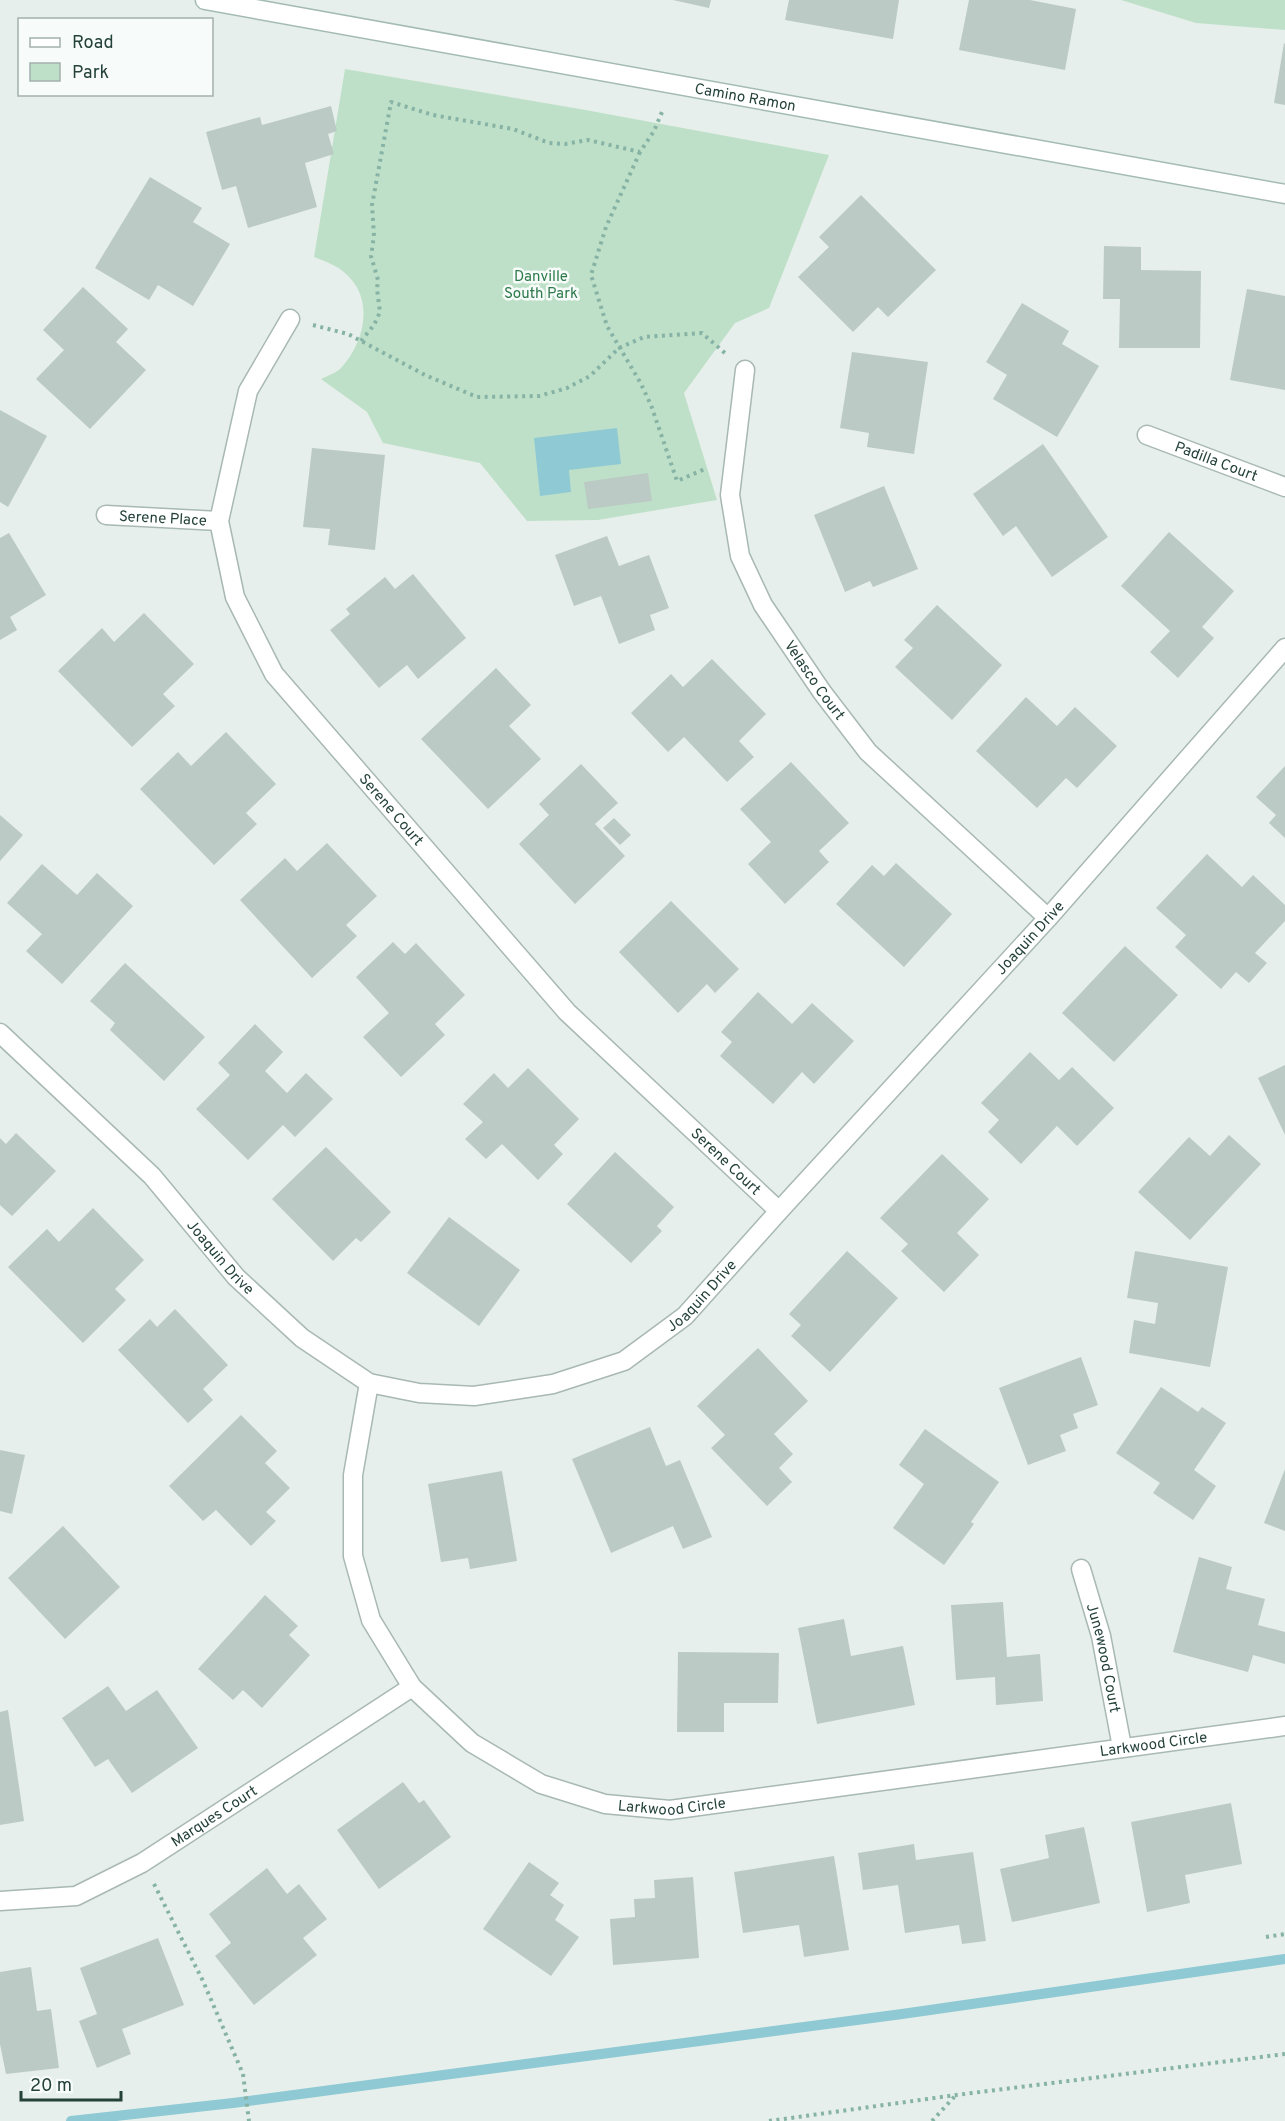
<svg xmlns="http://www.w3.org/2000/svg" width="1285" height="2121" font-family="Overpass,sans-serif">
	<style>
		.green { fill: #bfe0c8 }
		.water { fill: #8ec9d4 }
		.lines { fill: none; stroke-linecap: round; stroke-linejoin: round }
		.stream { stroke: #8ec9d4; stroke-width: 10 }
		.building { fill: #bbcac4 }
		.street-casing { stroke: #a8b8b2; stroke-width: 21 }
		.secondary-casing { stroke: #a4bbb3; stroke-width: 21 }
		.path { stroke: #86b3a5; stroke-width: 4; stroke-dasharray: 3 4.5; stroke-linecap: butt }
		.street { stroke: #fff; stroke-width: 18 }
		.secondary { stroke: #fff; stroke-width: 18 }
		.labels { text-anchor: middle; stroke-width: 5; stroke-linejoin: round; paint-order: stroke }
		.street-label { font-size: 15px; fill: #24423a; stroke: #f7fbf9 }
		.park-label { font-size: 15px; fill: #2d7a4b; stroke: #f7fbf9 }
	</style>
	<rect width="100%" height="100%" fill="#e6efeb"/>
	<!-- green -->
	<g class="green">
		<polygon points="1121,0 1285,0 1285,30 1196,23"/>
		<path d="M 345,69 L 580,109 L 829,155 L 769,308 L 735,323 L 684,393 L 717,500 L 598,520 L 527,521 L 480,463 L 383,443 L 367,412 L 321,379 C 327,376 336,373 341,368 C 363,344 374,304 350,278 C 341,267 327,262 314,257 Z"/>
	</g>
	<!-- water -->
	<polygon class="water" points="617,428 621,464 569,470 571,492 540,496 534,438"/>
	<g class="lines">
		<!-- stream -->
		<polyline class="stream" points="71,2121 233,2103 902,2014 1285,1959"/>
	</g>
	<!-- building -->
	<g class="building">
		<polygon points="673,0 711,0 709,8"/>
		<polygon points="789,0 899,0 893,39 785,20"/>
		<polygon points="969,0 1030,0 1076,9 1065,70 959,50"/>
		<polygon points="1284,43 1285,44 1285,105 1274,103"/>
		<polygon points="331,106 337,131 328,134 334,154 305,163 317,207 248,228 236,186 222,190 206,132 260,117 262,125"/>
		<polygon points="150,177 202,208 193,222 230,244 193,306 158,285 149,300 95,268"/>
		<polygon points="861,195 936,270 888,317 878,307 853,332 798,277 829,247 819,237"/>
		<polygon points="1104,246 1141,247 1141,270 1201,271 1200,348 1119,348 1120,299 1103,299"/>
		<polygon points="83,287 128,329 116,342 146,370 90,429 36,379 64,350 43,330"/>
		<polygon points="1247,289 1285,296 1285,390 1230,380"/>
		<polygon points="1022,303 1069,331 1062,344 1099,366 1057,437 993,399 1007,375 986,362"/>
		<polygon points="852,352 928,362 914,454 867,447 869,433 840,428"/>
		<polygon points="0,410 47,436 8,507 0,502"/>
		<polygon points="1043,444 1108,537 1052,577 1016,526 1003,536 973,494"/>
		<polygon points="312,448 385,455 375,550 328,545 330,529 303,527"/>
		<polygon points="648,473 652,501 588,509 584,482"/>
		<polygon points="884,486 918,569 873,587 870,581 845,592 814,515"/>
		<polygon points="1169,532 1234,591 1202,627 1214,638 1178,678 1150,652 1170,631 1121,586"/>
		<polygon points="9,533 46,595 10,617 17,630 0,640 0,538"/>
		<polygon points="607,536 619,566 649,555 669,608 650,615 655,630 619,644 601,596 574,606 555,555"/>
		<polygon points="413,574 466,638 418,679 407,665 379,688 330,630 350,614 346,609 385,577 395,589"/>
		<polygon points="937,605 1002,665 952,720 895,667 913,648 904,640"/>
		<polygon points="144,613 194,664 163,694 175,706 132,747 58,671 102,628 114,642"/>
		<polygon points="712,659 766,714 739,741 754,757 727,782 684,737 668,752 631,713 671,674 683,687"/>
		<polygon points="496,668 531,705 509,726 541,759 488,809 421,739"/>
		<polygon points="1026,697 1057,726 1075,707 1117,746 1077,788 1066,778 1037,808 976,751"/>
		<polygon points="226,732 276,784 246,813 257,824 214,865 140,789 178,752 191,766"/>
		<polygon points="791,762 849,823 819,851 829,862 785,904 748,864 771,842 740,809"/>
		<polygon points="581,764 618,803 595,824 625,856 575,904 519,844 549,815 539,804"/>
		<polygon points="1285,766 1285,838 1269,823 1276,815 1256,797"/>
		<polygon points="0,815 23,835 0,861"/>
		<polygon points="614,818 631,835 620,845 603,828"/>
		<polygon points="327,843 377,896 346,925 357,936 312,978 240,900 285,858 297,871"/>
		<polygon points="1207,854 1242,887 1253,875 1285,905 1285,921 1255,953 1267,963 1249,983 1236,972 1221,989 1175,947 1186,935 1156,908"/>
		<polygon points="896,863 952,914 904,967 836,904 872,865 884,876"/>
		<polygon points="42,864 77,895 97,873 133,906 62,984 26,951 42,934 7,903"/>
		<polygon points="671,901 739,969 715,993 707,984 678,1013 619,952"/>
		<polygon points="393,942 405,954 416,943 465,995 435,1024 445,1035 401,1077 363,1037 389,1013 356,977"/>
		<polygon points="1125,946 1178,995 1114,1062 1062,1013"/>
		<polygon points="125,963 205,1037 164,1081 110,1030 115,1023 90,1001"/>
		<polygon points="758,992 792,1024 812,1003 854,1041 814,1084 802,1072 773,1104 720,1056 732,1042 721,1032"/>
		<polygon points="255,1024 283,1052 265,1071 287,1093 306,1073 333,1099 295,1137 283,1125 248,1160 196,1109 230,1075 218,1063"/>
		<polygon points="1030,1052 1059,1080 1072,1067 1114,1108 1077,1146 1057,1126 1021,1164 988,1132 999,1120 981,1103"/>
		<polygon points="1285,1065 1285,1135 1258,1078"/>
		<polygon points="528,1068 579,1119 554,1145 563,1154 538,1180 502,1144 486,1159 465,1139 483,1122 463,1104 494,1073 508,1088"/>
		<polygon points="16,1133 56,1171 12,1216 0,1205 0,1138 6,1144"/>
		<polygon points="1229,1135 1261,1164 1190,1240 1138,1192 1189,1137 1210,1156"/>
		<polygon points="326,1147 391,1212 361,1242 356,1238 333,1261 272,1199"/>
		<polygon points="615,1152 674,1207 657,1226 662,1231 631,1263 567,1204"/>
		<polygon points="942,1154 989,1199 957,1233 979,1255 944,1292 901,1251 908,1244 880,1218"/>
		<polygon points="93,1208 144,1260 115,1289 126,1300 83,1343 8,1267 47,1229 59,1242"/>
		<polygon points="449,1217 520,1270 479,1326 407,1273"/>
		<polygon points="847,1251 898,1298 830,1372 791,1336 801,1325 789,1314"/>
		<polygon points="1135,1251 1228,1267 1210,1367 1129,1353 1134,1320 1155,1324 1158,1303 1127,1298"/>
		<polygon points="175,1309 228,1365 203,1389 213,1400 188,1423 118,1350 150,1319 157,1327"/>
		<polygon points="758,1348 808,1401 774,1434 793,1454 779,1468 792,1482 767,1506 711,1448 725,1435 697,1406"/>
		<polygon points="1081,1357 1098,1405 1073,1414 1078,1428 1060,1435 1066,1451 1028,1465 999,1388"/>
		<polygon points="1161,1387 1198,1412 1202,1407 1226,1423 1194,1470 1216,1486 1193,1520 1153,1493 1160,1483 1116,1453"/>
		<polygon points="241,1415 277,1451 265,1463 290,1488 266,1512 276,1521 251,1546 216,1510 203,1521 169,1486"/>
		<polygon points="650,1427 666,1466 680,1460 712,1537 683,1549 673,1526 611,1553 572,1459"/>
		<polygon points="925,1429 999,1482 971,1522 974,1524 944,1565 893,1528 924,1484 899,1465"/>
		<polygon points="0,1450 25,1455 12,1514 0,1511"/>
		<polygon points="1285,1469 1285,1531 1264,1523"/>
		<polygon points="502,1471 517,1561 470,1569 468,1558 441,1562 428,1484"/>
		<polygon points="63,1526 120,1587 65,1639 8,1578"/>
		<polygon points="1199,1557 1232,1567 1226,1589 1265,1599 1258,1625 1285,1632 1285,1664 1253,1655 1248,1672 1173,1652"/>
		<polygon points="265,1595 298,1626 289,1635 310,1655 262,1708 243,1690 233,1700 198,1669"/>
		<polygon points="1003,1602 1007,1657 1040,1654 1043,1701 996,1705 995,1677 956,1680 951,1605"/>
		<polygon points="844,1619 851,1656 903,1646 915,1705 817,1724 798,1628"/>
		<polygon points="678,1652 779,1653 778,1703 724,1703 724,1732 677,1732"/>
		<polygon points="108,1686 126,1711 157,1690 198,1748 132,1793 108,1759 95,1767 62,1718"/>
		<polygon points="8,1710 24,1821 0,1825 0,1712"/>
		<polygon points="403,1782 419,1803 424,1800 451,1837 379,1889 337,1830"/>
		<polygon points="1231,1803 1242,1864 1185,1875 1190,1903 1147,1912 1131,1822"/>
		<polygon points="1084,1827 1100,1903 1012,1922 1000,1869 1049,1858 1045,1835"/>
		<polygon points="914,1844 916,1860 973,1852 986,1941 962,1944 959,1925 905,1933 898,1885 863,1890 858,1853"/>
		<polygon points="834,1856 849,1950 804,1957 799,1925 743,1933 734,1872"/>
		<polygon points="529,1862 559,1883 550,1895 564,1905 555,1920 579,1937 551,1976 483,1929"/>
		<polygon points="267,1868 287,1894 299,1884 327,1919 303,1938 317,1955 254,2005 215,1956 231,1943 209,1914"/>
		<polygon points="693,1877 699,1958 613,1965 610,1919 635,1917 634,1899 655,1898 654,1880"/>
		<polygon points="158,1938 184,2005 122,2029 131,2054 97,2068 79,2021 97,2014 80,1968"/>
		<polygon points="31,1967 37,2011 51,2009 59,2068 6,2074 0,2044 0,1972"/>
	</g>
	<g class="lines">
		<defs>
			<g id="street">
				<path id="s1" d="M 290,319 L 248,391 L 219,521 L 235,597 L 274,674 L 567,1012 L 779,1211"/>
				<path id="s2" d="M 745,370 L 730,495 L 740,556 L 763,605 L 822,692 L 868,752 L 1048,918"/>
				<path id="s3" d="M 1147,435 L 1285,487"/>
				<path id="s4" d="M 106,515 L 219,521"/>
				<path id="s5" d="M 0,1033 L 152,1176 L 236,1277 L 302,1338 L 369,1383 L 419,1393 L 474,1396 L 553,1384 L 624,1361 L 685,1316 L 779,1211 L 1048,918 L 1285,648"/>
				<path id="s6" d="M 369,1383 L 353,1475 L 353,1556 L 371,1620 L 412,1687 L 472,1743 L 541,1784 L 605,1804 L 670,1810 L 1285,1726"/>
				<path id="s7" d="M 1081,1569 L 1101,1636 L 1122,1747"/>
				<path id="s8" d="M 0,1901 L 76,1896 L 142,1863 L 412,1687"/>
			</g>
			<g id="secondary">
				<path id="s9" d="M 205,0 L 1285,194"/>
			</g>
		</defs>
		<!-- street casing -->
		<use href="#street" class="street-casing"/>
		<!-- secondary casing -->
		<use href="#secondary" class="secondary-casing"/>
		<!-- path -->
		<g class="path">
			<polyline points="640,152 606,227 591,275 607,326 640,382 651,405 677,481 707,468"/>
			<polyline points="313,325 348,334 425,375 477,397 539,396 567,388 590,376 619,348 644,337 702,333 726,354"/>
			<polyline points="361,341 374,325 380,312 377,289 378,280 371,256 374,236 372,205 391,102 433,115 513,129 549,143 565,144 588,140 640,152 654,131 662,112"/>
			<polyline points="154,1884 203,1981 243,2074 249,2121"/>
			<polyline points="1266,1937 1285,1934"/>
			<polyline points="769,2121 956,2095 1285,2054"/>
			<polyline points="932,2121 956,2095"/>
		</g>
		<!-- street -->
		<use href="#street" class="street"/>
		<!-- secondary -->
		<use href="#secondary" class="secondary"/>
	</g>
	<g class="labels">
		<!-- street labels -->
		<g class="street-label">
			<text dy="5" stroke="none"><textPath href="#s9" startOffset="549">Camino Ramon</textPath></text>
			<text dy="5" stroke="none"><textPath href="#s3" startOffset="74">Padilla Court</textPath></text>
			<text dy="5" stroke="none"><textPath href="#s4" startOffset="57">Serene Place</textPath></text>
			<text dy="5" stroke="none"><textPath href="#s2" startOffset="333">Velasco Court</textPath></text>
			<text dy="5" stroke="none"><textPath href="#s1" startOffset="560">Serene Court</textPath></text>
			<text dy="5" stroke="none"><textPath href="#s5" startOffset="1359">Joaquin Drive</textPath></text>
			<text dy="5" stroke="none"><textPath href="#s1" startOffset="1046">Serene Court</textPath></text>
			<text dy="5" stroke="none"><textPath href="#s5" startOffset="315">Joaquin Drive</textPath></text>
			<text dy="5" stroke="none"><textPath href="#s5" startOffset="873">Joaquin Drive</textPath></text>
			<text dy="5" stroke="none"><textPath href="#s7" startOffset="92">Junewood Court</textPath></text>
			<text dy="5" stroke="none"><textPath href="#s6" startOffset="1102">Larkwood Circle</textPath></text>
			<text dy="5" stroke="none"><textPath href="#s6" startOffset="616">Larkwood Circle</textPath></text>
			<text dy="5" stroke="none"><textPath href="#s8" startOffset="236">Marques Court</textPath></text>
		</g>
		<!-- park labels -->
		<g class="park-label">
			<text x="541" y="281">Danville<tspan x="541" dy="17">South Park</tspan></text>
		</g>
	</g>
	<!-- legend -->
	<rect x="18" y="18" width="195" height="78" fill="#f7fbf9" stroke="#a3b1ad" stroke-width="1.5"/>
	<rect x="30" y="38" width="30" height="9" fill="#ffffff" stroke="#a3b1ad" stroke-width="1.5"/>
	<text x="72" y="48" font-size="18" fill="#24423a">Road</text>
	<rect x="30" y="63" width="30" height="18" fill="#bfe0c8" stroke="#a3b1ad" stroke-width="1.5"/>
	<text x="72" y="78" font-size="18" fill="#24423a">Park</text>
	<!-- scale -->
	<path d="M21 2091v9h100v-9" fill="none" stroke="#24423a" stroke-width="3"/>
	<text x="30" y="2091" font-size="18" fill="#24423a" stroke="#f7fbf9" stroke-width="4.5" paint-order="stroke">20 m</text>
</svg>
